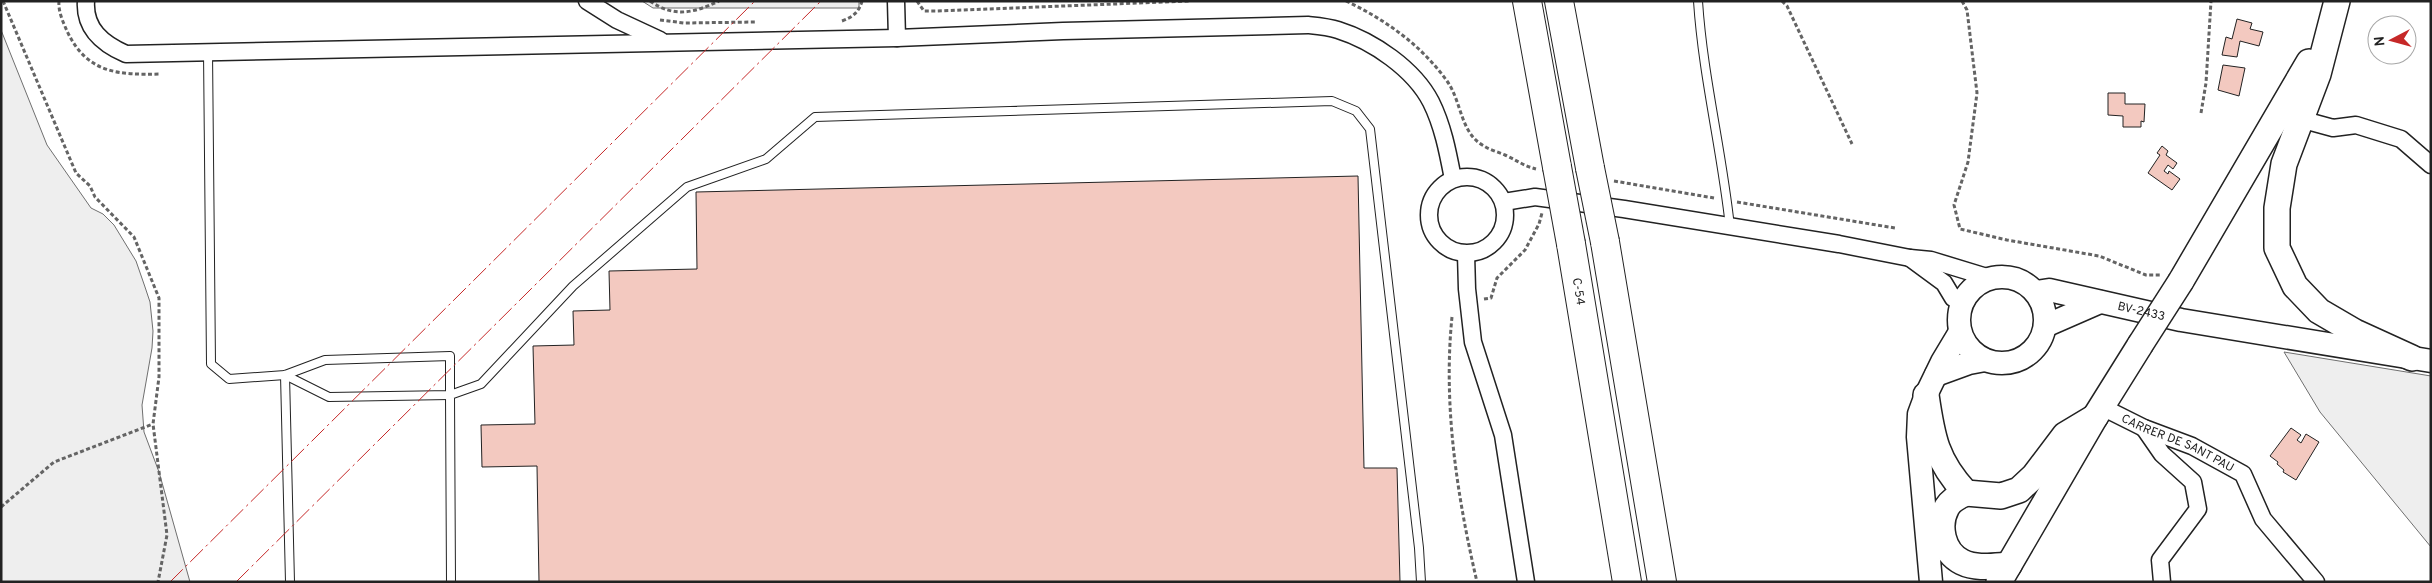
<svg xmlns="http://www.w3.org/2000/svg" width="2432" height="583" font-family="Overpass,sans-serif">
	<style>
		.green { fill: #eee; stroke: #6f6f6f }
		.building { fill: #f3c9c0; stroke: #222 }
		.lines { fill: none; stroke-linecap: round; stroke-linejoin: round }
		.lane-casing { stroke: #222; stroke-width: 10 }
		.street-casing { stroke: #222; stroke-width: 19 }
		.secondary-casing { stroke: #222; stroke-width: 25 }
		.primary-casing { stroke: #222; stroke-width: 28 }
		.highway-casing { stroke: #222; stroke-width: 30 }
		.path { stroke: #646464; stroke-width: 3; stroke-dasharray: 4 2.5; stroke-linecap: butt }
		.lane { stroke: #fff; stroke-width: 8 }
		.street { stroke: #fff; stroke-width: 16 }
		.secondary { stroke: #fff; stroke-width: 22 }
		.primary { stroke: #fff; stroke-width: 25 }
		.highway { stroke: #fff; stroke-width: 28 }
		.primary-bridge-casing { stroke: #222; stroke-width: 28; stroke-linecap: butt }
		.highway-bridge-casing { stroke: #222; stroke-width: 30; stroke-linecap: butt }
		.primary-bridge { stroke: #fff; stroke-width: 25 }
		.highway-bridge { stroke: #fff; stroke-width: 28 }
		.power { stroke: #c62828; stroke-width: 1; stroke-dasharray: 18 4 2.5 4; stroke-linecap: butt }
		.labels { text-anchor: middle; stroke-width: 4; stroke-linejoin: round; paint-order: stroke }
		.street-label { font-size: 12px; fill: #222; stroke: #fff }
	</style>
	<rect width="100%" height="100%" fill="#fff"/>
	<!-- green -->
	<g class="green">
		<polygon points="642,1 859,1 859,8 653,8"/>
		<polygon points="1,30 47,145 91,208 103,214 114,225 136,261 145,287 150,302 153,331 152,348 142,405 144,432 159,472 190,582 1,582"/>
		<polygon points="2284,352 2431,376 2431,547 2320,412"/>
	</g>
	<!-- building -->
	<g class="building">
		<polygon points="2237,19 2252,23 2250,29 2263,32 2259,46 2240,41 2237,57 2222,55 2226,37 2232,39"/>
		<polygon points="2223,65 2245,68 2239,96 2218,90"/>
		<polygon points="2108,93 2125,93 2125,104 2145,104 2144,122 2141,121 2141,127 2123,127 2123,116 2108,115"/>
		<polygon points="2162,146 2168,151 2166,155 2177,163 2173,169 2168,165 2164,171 2168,174 2169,171 2180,179 2172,190 2148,173 2160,155 2157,153"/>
		<polygon points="1358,176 1364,468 1397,468 1400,582 539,582 537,466 482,467 481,425 535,424 533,346 574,345 573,311 610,310 609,271 697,269 696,192"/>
		<polygon points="2291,428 2301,435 2297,440 2301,443 2306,434 2319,442 2296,480 2283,472 2284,470 2277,464 2278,462 2270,456"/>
	</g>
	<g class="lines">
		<defs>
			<g id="lane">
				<path d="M 1698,1 C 1703,77 1722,151 1730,227"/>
				<polyline points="208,51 211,364 229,379 285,375 325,360 450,356 450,395 329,397 285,375"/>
				<polyline points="285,375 290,582"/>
				<polyline points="451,582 450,395 481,384 573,286 687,187 766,159 815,117 1332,101 1356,111 1370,129 1419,548 1421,582"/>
			</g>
			<g id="street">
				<path d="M 86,1 C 84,29 103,44 126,54 L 897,38 L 1063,31 L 1308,25 C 1318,26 1329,27 1338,30 C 1373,41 1414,69 1431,102 C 1443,126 1448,153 1453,179"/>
				<polyline points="587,1 617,20 660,40"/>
				<polyline points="896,1 897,38"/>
				<polyline points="2300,119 2333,128 2356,125 2401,139 2431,165"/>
				<circle cx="1467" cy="215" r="38"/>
				<polyline points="1504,202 1535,197 1624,209 1839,244 1910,258 1931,260 1990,278"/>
				<polyline points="1466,254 1467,289 1473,342 1503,435 1526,582"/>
				<polyline points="1910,258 1944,283 1953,298 1962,303"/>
				<path id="s1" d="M 2102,407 L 2144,428 L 2192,446 L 2243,474 L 2263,519 L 2316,582"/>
				<polyline points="2144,428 2162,454 2193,482 2198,509 2160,560 2162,582"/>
			</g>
			<g id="secondary">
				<circle cx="2002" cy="320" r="43"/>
				<path id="s2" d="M 2036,292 L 2049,290 L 2181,320 L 2431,361"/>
				<polyline points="2045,326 2100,302"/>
				<polyline points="1936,375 1969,363 1985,360"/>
				<polyline points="1931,582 1918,437 1919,414 1926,395 1942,362 1960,332"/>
			</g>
			<g id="primary">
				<polyline points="2337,1 2318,74 2284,164 2277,208 2277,248 2295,286 2319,311 2355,332 2412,358"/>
				<polyline points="2181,281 2309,62"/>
				<path d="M 1926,395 C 1932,437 1936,461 1966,493 L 2001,496 L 2019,490 L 2034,476 L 2065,435 L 2095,417"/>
				<path d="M 1966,493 C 1959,496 1951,500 1947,507 C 1937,525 1942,552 1962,562 C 1976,569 1993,566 2009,565"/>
				<polyline points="1999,582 2095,417 2140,345"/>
			</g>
			<g id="highway">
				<polyline points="1527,1 1557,167"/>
				<polyline points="1559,1 1590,168"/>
				<polyline points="1605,242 1662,582"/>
				<path id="s3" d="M 1571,244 L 1627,582"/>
			</g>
		</defs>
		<!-- lane casing -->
		<use href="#lane" class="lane-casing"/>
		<!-- street casing -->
		<use href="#street" class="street-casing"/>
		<!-- secondary casing -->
		<use href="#secondary" class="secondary-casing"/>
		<!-- primary casing -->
		<use href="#primary" class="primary-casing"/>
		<!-- highway casing -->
		<use href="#highway" class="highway-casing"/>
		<!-- path -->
		<g class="path">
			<polyline points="3,1 76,173 90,186 95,197 134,237 159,298 159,377 153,424 167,535 158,582"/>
			<path d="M 59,1 C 58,11 63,22 67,31 C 87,74 119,75 161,74"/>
			<path d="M 650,1 C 674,18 694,13 719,1"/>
			<polyline points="917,1 924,11 937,11 1190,1"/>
			<path d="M 1346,1 C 1386,20 1421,45 1447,81 C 1462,102 1460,133 1484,146 C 1490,150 1498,152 1505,155 C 1516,160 1524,166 1536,169"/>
			<polyline points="1782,1 1787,6 1852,144"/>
			<polyline points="1962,1 1967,10 1977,93 1968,162 1954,205 1960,229 2007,240 2099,256 2146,275 2160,275"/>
			<polyline points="660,20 684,23 756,22"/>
			<path d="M 842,21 C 853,17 859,12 862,1"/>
			<polyline points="2201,113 2206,83 2211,1"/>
			<polyline points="1614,181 1714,198"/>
			<polyline points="1737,202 1895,228"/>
			<polyline points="1484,299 1491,298 1497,278 1525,250 1539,224 1542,213"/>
			<path d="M 1452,317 C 1443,405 1457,496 1477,582"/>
			<polyline points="1,507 54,462 153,424"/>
		</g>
		<!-- lane -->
		<use href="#lane" class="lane"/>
		<!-- street -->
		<use href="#street" class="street"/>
		<!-- secondary -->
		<use href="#secondary" class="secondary"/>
		<!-- primary -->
		<use href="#primary" class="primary"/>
		<!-- highway -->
		<use href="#highway" class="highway"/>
		<defs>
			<polyline id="primary-bridge" points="2140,345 2181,281"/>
			<g id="highway-bridge">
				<polyline points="1557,167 1571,244"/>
				<polyline points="1590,168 1605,242"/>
			</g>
		</defs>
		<!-- primary-bridge casing -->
		<use href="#primary-bridge" class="primary-bridge-casing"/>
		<!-- highway-bridge casing -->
		<use href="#highway-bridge" class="highway-bridge-casing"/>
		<!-- primary-bridge -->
		<use href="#primary-bridge" class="primary-bridge"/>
		<!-- highway-bridge -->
		<use href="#highway-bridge" class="highway-bridge"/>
		<!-- power -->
		<g class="power">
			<polyline points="170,582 755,1"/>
			<polyline points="236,582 821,1"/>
		</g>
	</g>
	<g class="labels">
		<!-- street labels -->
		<g class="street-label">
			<text dy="4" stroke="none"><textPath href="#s3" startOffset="48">C-54</textPath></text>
			<text dy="4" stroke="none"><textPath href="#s2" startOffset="108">BV-2433</textPath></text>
			<text dy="4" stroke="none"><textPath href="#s1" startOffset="84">CARRER DE SANT PAU</textPath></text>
		</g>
	</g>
	<!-- border -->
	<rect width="2432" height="583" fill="none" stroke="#222222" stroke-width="5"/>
	<!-- north arrow -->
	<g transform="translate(2392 40) rotate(264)"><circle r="24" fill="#ffffff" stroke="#a7a7a7"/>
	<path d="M0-4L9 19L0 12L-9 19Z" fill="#c62828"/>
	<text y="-8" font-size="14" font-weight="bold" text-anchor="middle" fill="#222222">N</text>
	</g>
</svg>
